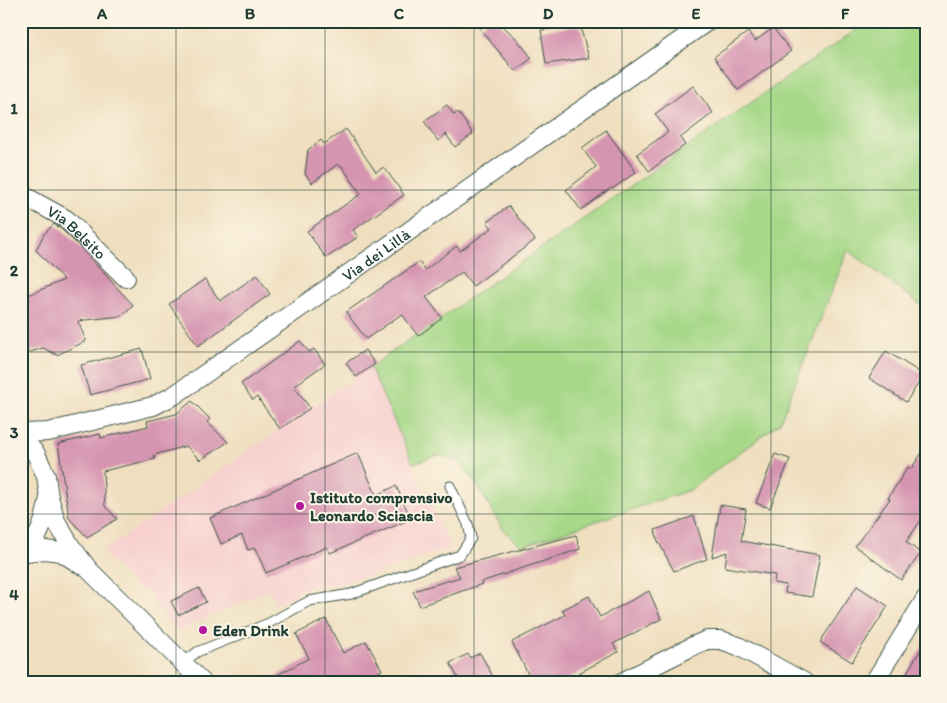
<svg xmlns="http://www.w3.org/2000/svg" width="947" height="703" font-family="Itim,sans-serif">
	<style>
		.built { fill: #f7d0cf }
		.green { fill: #a6d888; stroke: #628a5e }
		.building { fill: #d594b0 }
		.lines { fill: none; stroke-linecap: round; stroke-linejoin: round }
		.service-casing { stroke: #3e5549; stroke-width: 11 }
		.minor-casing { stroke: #3e5549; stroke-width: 20 }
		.service { stroke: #fff; stroke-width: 9 }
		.minor { stroke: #fff; stroke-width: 18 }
		.grid { fill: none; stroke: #1f3d34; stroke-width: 1; stroke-opacity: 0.55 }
		.poi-dot { fill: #b5179e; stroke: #fcf5e5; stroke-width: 2 }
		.labels { text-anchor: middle; stroke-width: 4; stroke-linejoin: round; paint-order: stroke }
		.street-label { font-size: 16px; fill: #1f3d34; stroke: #fcf5e5 }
		.poi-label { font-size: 16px; font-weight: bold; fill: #1f3d34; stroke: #fcf5e5; text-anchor: start }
		.neatline { fill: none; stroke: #1f3d34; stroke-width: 2 }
		.grid-label { font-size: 16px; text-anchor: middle; font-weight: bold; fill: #1f3d34 }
	</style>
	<rect width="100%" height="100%" fill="#fcf5e5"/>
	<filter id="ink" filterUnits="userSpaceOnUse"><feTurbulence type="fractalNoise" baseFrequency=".02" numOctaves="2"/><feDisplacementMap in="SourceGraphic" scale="10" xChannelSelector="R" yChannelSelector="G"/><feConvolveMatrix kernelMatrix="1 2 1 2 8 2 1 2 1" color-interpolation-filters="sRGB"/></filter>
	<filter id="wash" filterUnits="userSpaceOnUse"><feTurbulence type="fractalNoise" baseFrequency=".0096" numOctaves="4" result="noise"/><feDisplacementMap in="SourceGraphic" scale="20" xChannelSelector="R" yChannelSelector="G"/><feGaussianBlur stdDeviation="1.12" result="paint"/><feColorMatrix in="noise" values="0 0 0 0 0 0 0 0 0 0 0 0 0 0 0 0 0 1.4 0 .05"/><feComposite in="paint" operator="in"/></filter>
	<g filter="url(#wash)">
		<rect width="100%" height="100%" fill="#efdfbf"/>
		<!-- built -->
		<polygon class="built" points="370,367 450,548 383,571 347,582 306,587 276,605 270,589 179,631 152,603 155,600 145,590 142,593 102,552"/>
		<!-- green -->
		<polygon class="green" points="869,21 926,21 926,309 848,250 780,422 690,490 522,546 504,531 476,483 460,462 439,455 413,463 370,367"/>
		<g id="blocks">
			<!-- building -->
			<g class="building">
				<polygon points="487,21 497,21 515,37 532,58 515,71 480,29"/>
				<polygon points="580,26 589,58 546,64 541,30"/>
				<polygon points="773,28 791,51 738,90 714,57 748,32 755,41"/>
				<polygon points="693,86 713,113 680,138 685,145 649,171 637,154 668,132 655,114"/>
				<polygon points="447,105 454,115 458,112 473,134 455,147 446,134 438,141 424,121"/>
				<polygon points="346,129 376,172 384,167 404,195 353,230 358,237 326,258 307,231 361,194 341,165 340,166 338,164 312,183 305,174 308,150 321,140 324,144"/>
				<polygon points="606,130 636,172 612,189 611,188 581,210 566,190 596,167 582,148"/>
				<polygon points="509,206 535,240 473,286 462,272 426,297 442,318 418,336 402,314 366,339 346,312 419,262 425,270 457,246 460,251 492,228 487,222"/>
				<polygon points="54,224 60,228 76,243 133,305 121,316 78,321 86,341 57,355 43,348 21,355 21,298 64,280 36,250 44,234"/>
				<polygon points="257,275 270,294 198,346 169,304 205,279 220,301"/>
				<polygon points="300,341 309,352 314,349 325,364 294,386 310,408 280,429 257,397 253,400 241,384"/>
				<polygon points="142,349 150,379 90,395 81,365"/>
				<polygon points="365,350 375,364 356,377 346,363"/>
				<polygon points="886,351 924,375 906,402 869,378"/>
				<polygon points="192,401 210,419 207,422 228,442 200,460 186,446 154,455 155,459 103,471 105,506 117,519 87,537 69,518 58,444 100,434 101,438 148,426 147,421 176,414"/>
				<polygon points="926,447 926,513 906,542 921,553 901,580 855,546 890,499 888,498 908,467 911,469"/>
				<polygon points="358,453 376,495 396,486 411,519 330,553 327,547 266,573 255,548 248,550 242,535 221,544 210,518"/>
				<polygon points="775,454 790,459 770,508 756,503"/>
				<polygon points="720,505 746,509 741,541 820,555 812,597 785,593 786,585 774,583 775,575 725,567 727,552 712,557"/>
				<polygon points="694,516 707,559 674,571 658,541 655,530"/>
				<polygon points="576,535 580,549 481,582 482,584 420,606 413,591 460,577 454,567"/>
				<polygon points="857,586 888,606 852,662 820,642"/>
				<polygon points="199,588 206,602 178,615 171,601"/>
				<polygon points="649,591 661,619 613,644 618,652 562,682 532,682 512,642 565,615 562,610 589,596 600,617"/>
				<polygon points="326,619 343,653 366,641 382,670 360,682 264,682 309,658 296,634"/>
				<polygon points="926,641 926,682 901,682"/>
				<polygon points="480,653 496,682 460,682 450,663 468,654 470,658"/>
			</g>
		</g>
	</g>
	<g filter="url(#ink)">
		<use href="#blocks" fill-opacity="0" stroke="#3e5549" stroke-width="1"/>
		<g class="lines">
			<defs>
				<polyline id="service" points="183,663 197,652 269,623 309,601 351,594 460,555 471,538 468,524 450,486"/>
				<g id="minor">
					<path id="s1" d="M 21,194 L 66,219 L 126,278"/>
					<path id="s2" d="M 21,432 L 24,433 L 48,432 L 153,406 L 173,396 L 304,305 L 708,21"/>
					<polyline points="21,437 36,454 46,476 49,497 56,521 70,545 89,570 202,682"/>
					<polyline points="25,552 45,550 61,552 81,565"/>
					<path d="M 21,555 C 40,541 45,519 49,498"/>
					<polyline points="622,682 695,645 707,640 721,640 738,646 804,682"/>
					<polyline points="874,682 926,598"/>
				</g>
			</defs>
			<!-- service casing -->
			<use href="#service" class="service-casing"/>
			<!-- minor casing -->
			<use href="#minor" class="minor-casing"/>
			<!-- service -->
			<use href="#service" class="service"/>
			<!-- minor -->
			<use href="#minor" class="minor"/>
		</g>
	</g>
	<!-- grid -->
	<path class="grid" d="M 176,21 L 176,682M 325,21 L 325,682M 474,21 L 474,682M 622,21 L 622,682M 771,21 L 771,682M 21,190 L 926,190M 21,352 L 926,352M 21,514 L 926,514"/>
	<!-- markers -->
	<g class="poi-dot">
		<circle cx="300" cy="506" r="5"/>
		<circle cx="203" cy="630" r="5"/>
	</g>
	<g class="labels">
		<!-- street labels -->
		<g class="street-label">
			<text dy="6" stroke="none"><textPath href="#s1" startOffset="68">Via Belsito</textPath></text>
			<text dy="6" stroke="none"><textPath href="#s2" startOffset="405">Via dei Lillà</textPath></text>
		</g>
		<!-- poi labels -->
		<g class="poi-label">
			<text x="310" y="503">Istituto comprensivo<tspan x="310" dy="18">Leonardo Sciascia</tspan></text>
			<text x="213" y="636">Eden Drink</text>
		</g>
	</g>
	<!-- margin -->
	<rect width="947" height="703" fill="none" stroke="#fcf5e5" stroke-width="55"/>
	<rect x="28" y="28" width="892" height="648" class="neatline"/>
	<g class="grid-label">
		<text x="102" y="19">A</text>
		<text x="250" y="19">B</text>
		<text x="399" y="19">C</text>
		<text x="548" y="19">D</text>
		<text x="696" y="19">E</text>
		<text x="845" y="19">F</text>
		<text x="14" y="114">1</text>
		<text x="14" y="276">2</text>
		<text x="14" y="438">3</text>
		<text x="14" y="600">4</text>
	</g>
</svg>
